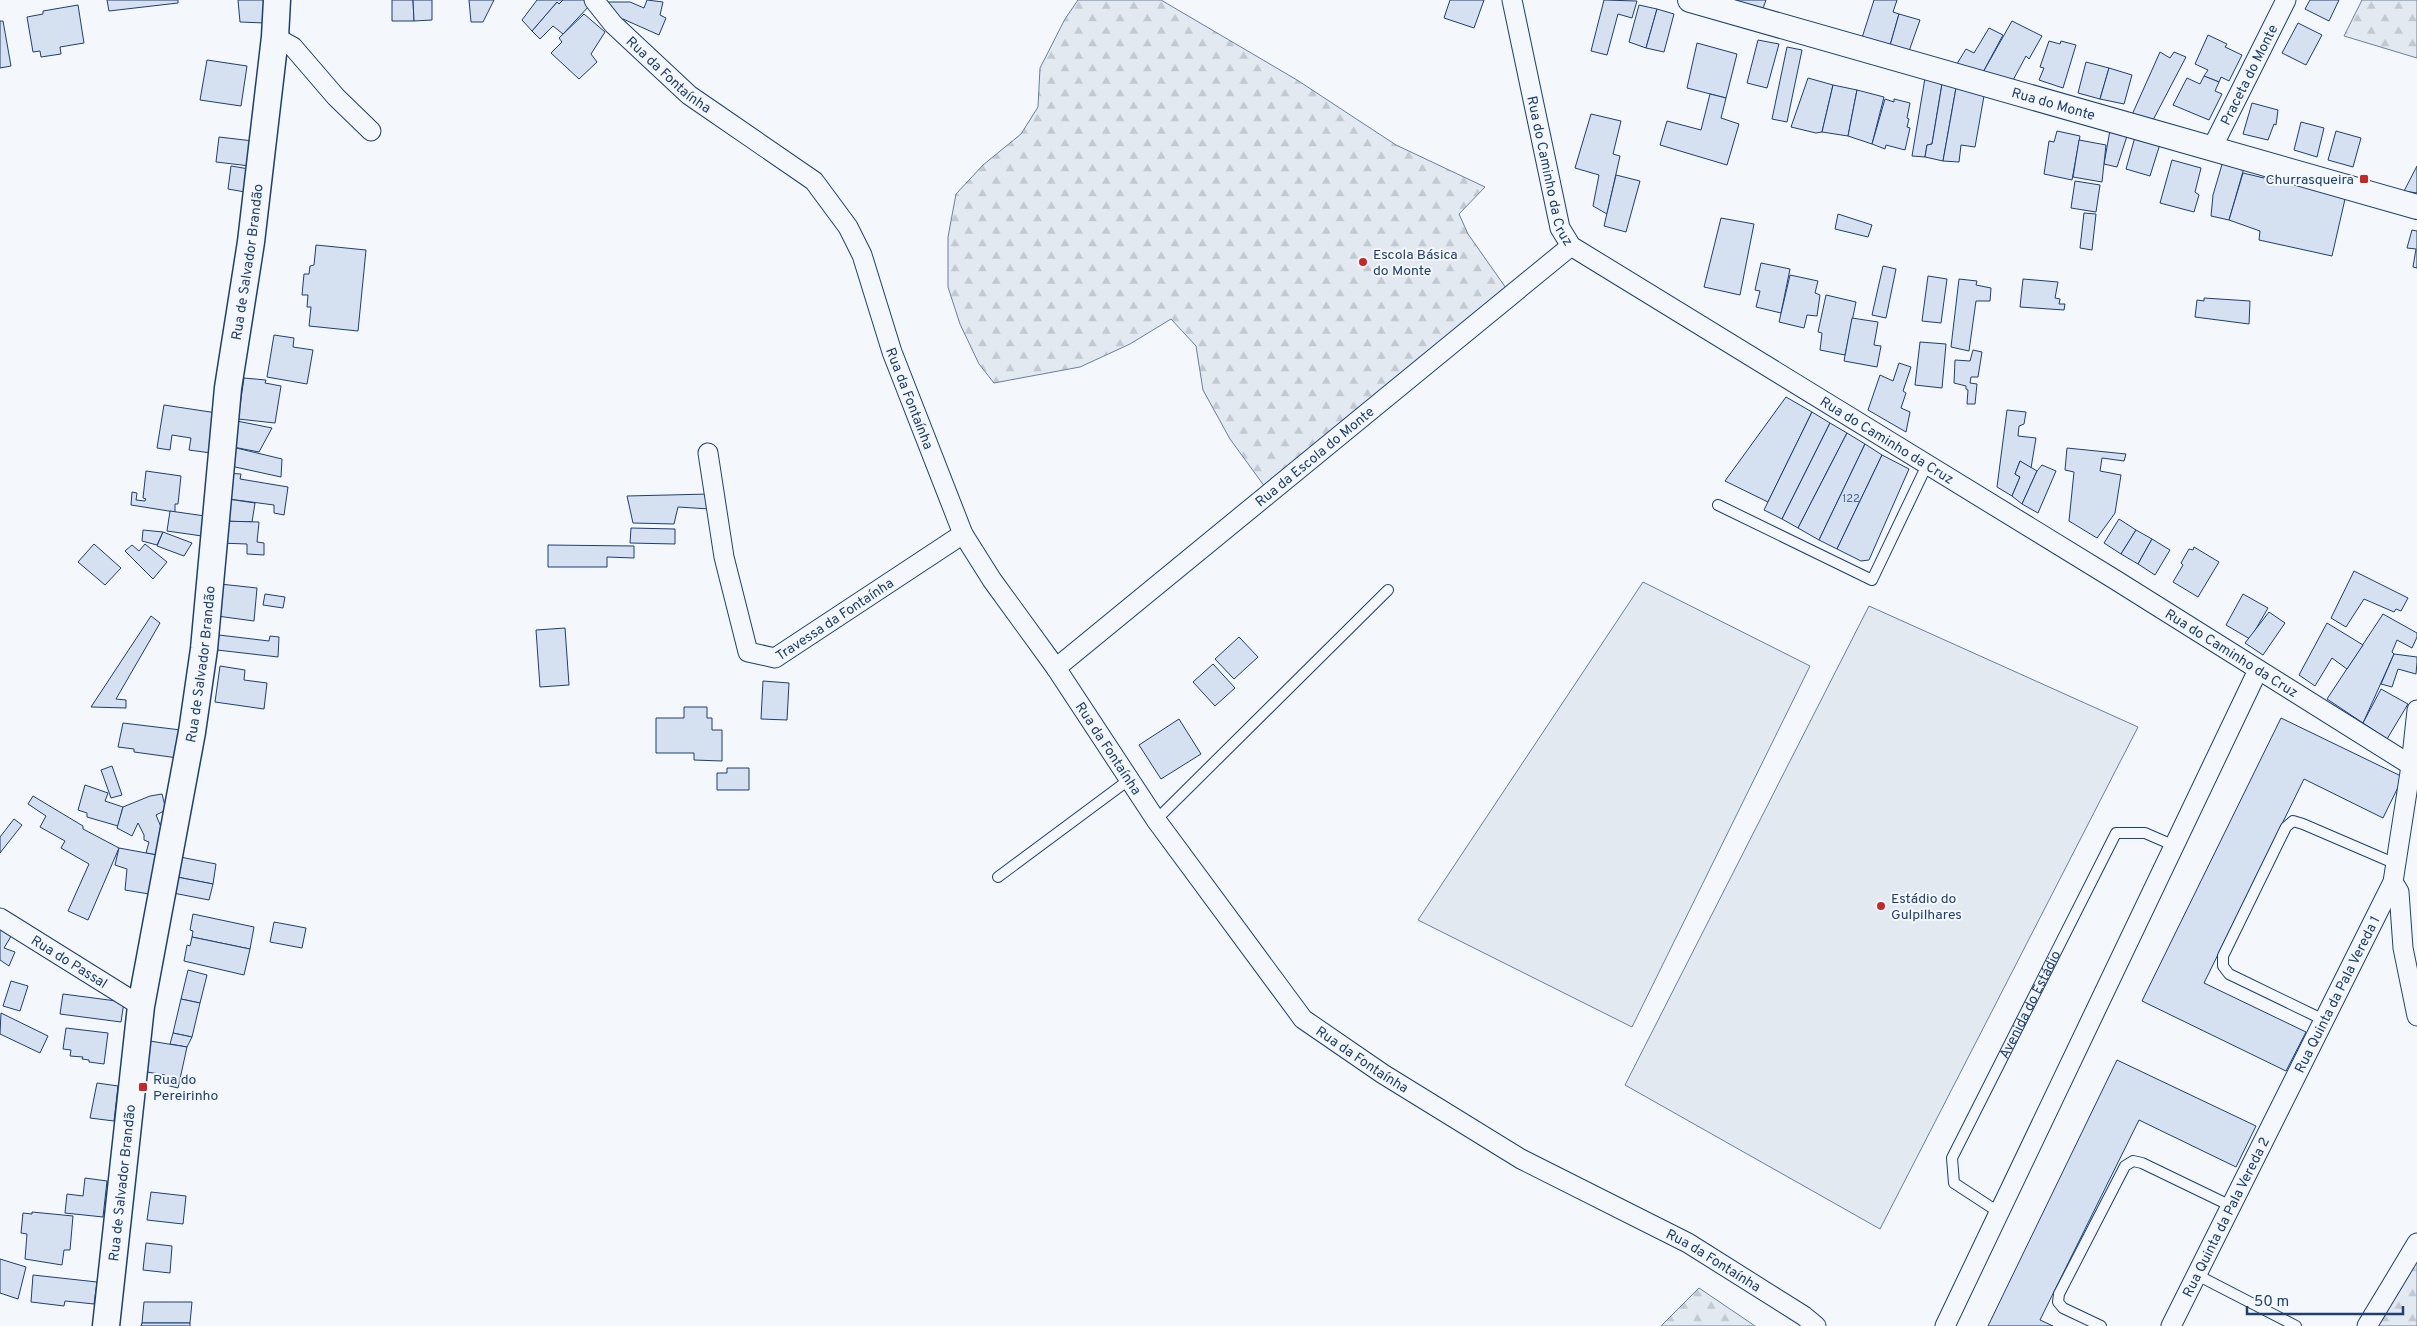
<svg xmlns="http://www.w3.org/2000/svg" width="2417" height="1326" font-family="Overpass,sans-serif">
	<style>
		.forest { fill: url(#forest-firs); stroke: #687fa3 }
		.garden { fill: #e3e9f0; stroke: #687fa3 }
		.building { fill: #d5e0f0; stroke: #1d3f73 }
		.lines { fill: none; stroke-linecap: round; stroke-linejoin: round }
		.service-casing { stroke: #1d3f73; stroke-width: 12 }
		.minor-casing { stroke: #1d3f73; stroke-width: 21 }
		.tertiary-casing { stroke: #1d3f73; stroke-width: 26 }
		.secondary-casing { stroke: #1d3f73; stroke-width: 29 }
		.service { stroke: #f4f7fb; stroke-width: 10 }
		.minor { stroke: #f4f7fb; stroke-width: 19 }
		.tertiary { stroke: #f4f7fb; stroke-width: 24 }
		.secondary { stroke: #f4f7fb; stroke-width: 26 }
		.poi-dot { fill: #c62828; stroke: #f4f7fb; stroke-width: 2 }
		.labels { text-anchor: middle; stroke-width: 4; stroke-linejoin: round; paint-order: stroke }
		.number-label { font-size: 11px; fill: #4b6792 }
		.street-label { font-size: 14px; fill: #1d3f73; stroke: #f4f7fb }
		.poi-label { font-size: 14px; fill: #1d3f73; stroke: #f4f7fb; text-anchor: start }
	</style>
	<defs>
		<pattern id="forest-firs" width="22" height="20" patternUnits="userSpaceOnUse" patternTransform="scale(1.25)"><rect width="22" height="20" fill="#e3e9f0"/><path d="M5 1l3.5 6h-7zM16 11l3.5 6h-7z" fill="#c2c9d1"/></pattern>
	</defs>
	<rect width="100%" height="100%" fill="#f4f7fb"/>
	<!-- forest -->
	<g class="forest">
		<polygon points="1078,0 1161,0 1297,80 1396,145 1485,187 1459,214 1468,234 1506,288 1265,487 1230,439 1203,390 1196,346 1171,319 1130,344 1080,367 994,383 979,364 960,324 948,287 948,237 956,194 983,165 1021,134 1038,107 1040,68 1065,19"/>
		<polygon points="2362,0 2417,0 2417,58 2344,36"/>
		<polygon points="2417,1260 2417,1326 2373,1326"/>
		<polygon points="1699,1288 1755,1326 1661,1326"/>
	</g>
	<!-- garden -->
	<g class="garden">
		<polygon points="1643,582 1810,666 1632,1027 1418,920"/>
		<polygon points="1869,606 2138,727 1880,1229 1625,1085"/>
	</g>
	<!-- building -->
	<g class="building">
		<polygon points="107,0 178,0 178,3 109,11"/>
		<polygon points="238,0 267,0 265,23 240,22"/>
		<polygon points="392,0 413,0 414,21 392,21"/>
		<polygon points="413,0 432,0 432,20 414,21"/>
		<polygon points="469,0 494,0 483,22 471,22"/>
		<polygon points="563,0 585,0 590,5 563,34 553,26 540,39 532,31 557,2 559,4"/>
		<polygon points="563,0 559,4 557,2 532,31 522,20 537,0"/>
		<polygon points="647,0 663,2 660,15 666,18 659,35 623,19 622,24 606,2 630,2 644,8"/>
		<polygon points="1450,0 1484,0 1474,28 1444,18"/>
		<polygon points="1604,0 1637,1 1632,18 1618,14 1607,55 1591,51"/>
		<polygon points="1710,0 1766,0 1761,14"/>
		<polygon points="1874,0 1897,0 1893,12 1899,14 1889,49 1861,41"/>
		<polygon points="2310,0 2339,0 2329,21 2305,9"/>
		<polygon points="78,5 84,43 60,47 61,54 41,57 40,51 33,52 27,17 43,14 43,11"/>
		<polygon points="1639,5 1657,9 1646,48 1629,42"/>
		<polygon points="1657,9 1674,14 1664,52 1646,48"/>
		<polygon points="584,14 605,32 591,54 597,62 579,79 551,53 562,42 559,38"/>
		<polygon points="1899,14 1920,20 1908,54 1889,49"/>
		<polygon points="0,21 3,21 11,66 0,68"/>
		<polygon points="2012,21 2042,36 2029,59 2026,56 2012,82 1982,74"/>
		<polygon points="2298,23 2322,35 2306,65 2282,53"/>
		<polygon points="1989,28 2003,35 1982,74 1955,67 1966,49 1974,53"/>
		<polygon points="2208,35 2227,44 2225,47 2242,55 2229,81 2221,77 2219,82 2204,76 2208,70 2195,64"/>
		<polygon points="1758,40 1779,44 1767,88 1747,83"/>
		<polygon points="2049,41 2060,44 2061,41 2076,45 2063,88 2039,80 2044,68 2040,67"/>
		<polygon points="1697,43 1737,54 1726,98 1687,88"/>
		<polygon points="1787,47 1802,50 1787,122 1772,119"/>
		<polygon points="2160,52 2170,58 2174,52 2186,57 2152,122 2131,117"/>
		<polygon points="207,60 247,66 241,106 200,100"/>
		<polygon points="2086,62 2109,68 2100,99 2078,93"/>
		<polygon points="2109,68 2132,75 2124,104 2100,99"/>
		<polygon points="2204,76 2219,82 2215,91 2222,94 2209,120 2173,105 2187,78 2200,84"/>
		<polygon points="1808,78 1833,85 1822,132 1816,133 1791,127"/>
		<polygon points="1925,78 1942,84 1932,144 1927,145 1925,157 1912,156"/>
		<polygon points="1942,84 1956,88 1943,161 1925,157 1927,145 1932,144"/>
		<polygon points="1833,85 1857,90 1848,136 1822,132"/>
		<polygon points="1956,88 1984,96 1975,147 1961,145 1959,162 1943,161"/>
		<polygon points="1857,90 1884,97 1872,144 1848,136"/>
		<polygon points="1710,94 1726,98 1721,118 1739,124 1727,165 1660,145 1667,121 1701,130"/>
		<polygon points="1885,99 1894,102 1894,99 1910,103 1907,118 1909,119 1907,127 1910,128 1905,150 1886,145 1885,149 1872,144"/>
		<polygon points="2252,103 2278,110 2276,125 2274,124 2268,140 2243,134"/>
		<polygon points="1591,114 1621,121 1613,154 1620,156 1607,214 1593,206 1599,175 1575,168"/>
		<polygon points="2301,122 2324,128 2317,157 2294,150"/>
		<polygon points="2110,130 2127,136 2117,167 2104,164"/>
		<polygon points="2057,131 2080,136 2072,180 2044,174 2049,141 2054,142"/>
		<polygon points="2336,131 2361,138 2353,167 2328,160"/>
		<polygon points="219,137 253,141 250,166 216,162"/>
		<polygon points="2135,137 2160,144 2150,176 2126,169"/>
		<polygon points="2079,140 2106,145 2102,182 2073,177"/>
		<polygon points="2172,160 2201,168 2195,192 2199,195 2194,212 2160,203"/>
		<polygon points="2223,161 2244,168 2229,220 2211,216 2213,195"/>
		<polygon points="231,166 249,169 245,192 228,189"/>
		<polygon points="2417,166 2417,193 2404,191"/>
		<polygon points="2243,173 2264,178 2265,175 2345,199 2332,256 2259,240 2260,231 2229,220"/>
		<polygon points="1616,175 1640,181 1626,232 1604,226"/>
		<polygon points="2075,181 2100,185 2096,212 2071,208"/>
		<polygon points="2084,213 2096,214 2092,250 2080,248"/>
		<polygon points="1838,214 1872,225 1868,237 1835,229"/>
		<polygon points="1721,218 1754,224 1740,295 1704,287"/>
		<polygon points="2412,230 2417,231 2417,268 2413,267 2416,249 2407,248"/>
		<polygon points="316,245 366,250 358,331 309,326 311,307 307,307 308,295 302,295 304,274 309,274 310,266 314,265"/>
		<polygon points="1761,263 1790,269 1781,313 1756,307 1760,291 1755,290"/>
		<polygon points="1883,266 1896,269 1886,318 1872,315"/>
		<polygon points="1790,275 1818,281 1815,293 1820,295 1817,316 1807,315 1804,328 1779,322"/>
		<polygon points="1928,276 1947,279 1941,323 1922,321"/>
		<polygon points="1959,279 1977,281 1976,285 1991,288 1990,301 1976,301 1969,351 1951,347"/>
		<polygon points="2023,279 2058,282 2055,298 2060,299 2059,304 2065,304 2064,310 2020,307"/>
		<polygon points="1826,295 1856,302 1845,355 1820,350 1822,333 1818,332"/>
		<polygon points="2204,298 2250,301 2249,324 2195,317 2197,300 2204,301"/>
		<polygon points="1852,318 1878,322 1874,345 1881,346 1877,367 1844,361"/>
		<polygon points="274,335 294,338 293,347 313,350 307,384 267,377"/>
		<polygon points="1920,342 1946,344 1942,388 1915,385"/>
		<polygon points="1973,350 1982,352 1978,377 1971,377 1970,383 1977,384 1975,404 1967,404 1968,390 1966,389 1966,386 1954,383 1955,360 1970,361"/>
		<polygon points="1899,363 1911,367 1903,391 1906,393 1901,408 1910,412 1906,432 1868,410 1880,375 1893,381"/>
		<polygon points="244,378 266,380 265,383 281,386 275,423 238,419"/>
		<polygon points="1786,397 1812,412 1768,502 1725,481"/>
		<polygon points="164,405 217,413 211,453 189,450 191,438 172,435 170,450 157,448"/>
		<polygon points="2007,410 2026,412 2024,424 2019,426 2018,436 2036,438 2031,468 2020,461 2015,474 2020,477 2012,496 1997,487"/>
		<polygon points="1812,412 1830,423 1782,519 1764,510"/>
		<polygon points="237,421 272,428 259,452 228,446"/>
		<polygon points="1830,423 1847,433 1798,528 1782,519"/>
		<polygon points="1847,433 1865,444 1819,540 1798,528"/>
		<polygon points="1865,444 1882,455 1837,549 1819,540"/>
		<polygon points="228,446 282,459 281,477 226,465"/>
		<polygon points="2067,448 2126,454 2124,461 2102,458 2100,471 2121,475 2115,513 2097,538 2069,521 2074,472 2065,470"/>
		<polygon points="1882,455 1909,469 1869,560 1861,561 1837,549"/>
		<polygon points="2020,461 2037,471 2022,504 2012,496 2020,477 2015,474"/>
		<polygon points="2042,465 2056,471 2038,513 2022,504 2037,471"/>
		<polygon points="146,471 181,476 178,504 175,504 175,512 131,505 132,492 137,493 136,500 145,501 146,499 143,498"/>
		<polygon points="224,473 241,474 240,479 288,487 284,515 274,513 274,505 221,498"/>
		<polygon points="709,494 710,509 678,507 674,524 633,523 627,496"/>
		<polygon points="221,498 255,503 252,522 221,521"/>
		<polygon points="170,511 205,516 202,536 167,531"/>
		<polygon points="2119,519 2136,530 2121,554 2104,543"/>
		<polygon points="221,521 259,522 257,542 264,543 264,555 247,554 247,544 219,543"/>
		<polygon points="631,528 675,529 675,544 630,543"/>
		<polygon points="143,530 163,532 157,545 142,541"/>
		<polygon points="2136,530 2152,539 2138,564 2121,554"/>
		<polygon points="163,532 192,543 184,556 157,546"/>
		<polygon points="2152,539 2170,550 2155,575 2138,564"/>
		<polygon points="94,544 121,568 105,585 78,562"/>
		<polygon points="145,544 167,562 153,579 125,551 132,545 139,551"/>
		<polygon points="548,545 634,546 634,558 607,557 607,567 548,567"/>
		<polygon points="2194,547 2219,562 2198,597 2173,582 2183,565 2181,563 2189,549 2193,550"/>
		<polygon points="2354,571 2408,598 2401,611 2396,609 2394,612 2364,599 2346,627 2331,618"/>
		<polygon points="220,584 257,588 254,621 217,616"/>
		<polygon points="265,594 285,597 283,608 263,605"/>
		<polygon points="2243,594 2268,608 2250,639 2226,625"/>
		<polygon points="2269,612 2285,623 2263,655 2245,643"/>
		<polygon points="2383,614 2417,633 2417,637 2412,648 2397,640 2392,652 2394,654 2363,723 2327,699"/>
		<polygon points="151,616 160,623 116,699 126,700 126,708 91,707"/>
		<polygon points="2327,623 2363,645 2347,669 2332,658 2315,686 2299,675"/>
		<polygon points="565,628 569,685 540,687 536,630"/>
		<polygon points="219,635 269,641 270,636 279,637 278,657 217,650"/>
		<polygon points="1239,637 1258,657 1234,679 1215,659"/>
		<polygon points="2394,654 2417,657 2417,662 2416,674 2398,669 2392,687 2381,684"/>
		<polygon points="1213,664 1235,688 1215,706 1193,682"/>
		<polygon points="220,666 245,670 244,680 267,683 264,709 215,702"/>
		<polygon points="763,681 789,683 787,720 761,719"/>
		<polygon points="2381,689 2408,704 2387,739 2363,723"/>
		<polygon points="684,707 707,707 707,718 712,718 712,730 722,730 722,761 694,760 694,753 656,753 656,718 684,718"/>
		<polygon points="2281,718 2403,777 2383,818 2304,779 2204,983 2306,1032 2286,1071 2142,1001"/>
		<polygon points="1179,719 1201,754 1161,779 1139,745"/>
		<polygon points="123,723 181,730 178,758 134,752 134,749 118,747"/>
		<polygon points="112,766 122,795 111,798 101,770"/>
		<polygon points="727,768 749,768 749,790 717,790 717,773 727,773"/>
		<polygon points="85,785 108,793 105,801 123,807 118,826 87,817 87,813 78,810"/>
		<polygon points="162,794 166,810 156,815 161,827 157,855 146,853 149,842 144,840 144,835 138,823 132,836 117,828 123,807 150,796"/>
		<polygon points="33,796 83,826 83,829 119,848 88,920 68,911 89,864 61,848 65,841 40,827 46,816 28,804"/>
		<polygon points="14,819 22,825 0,853 0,837"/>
		<polygon points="119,848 157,855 149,894 125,890 127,869 115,865"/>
		<polygon points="180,857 216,864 213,884 177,877"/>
		<polygon points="177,877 213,884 209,900 173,893"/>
		<polygon points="193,914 254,927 250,949 192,937 193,931 190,930"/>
		<polygon points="274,922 306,928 302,948 270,942"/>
		<polygon points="0,924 13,933 4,948 15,952 9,966 0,960"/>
		<polygon points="192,937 250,949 244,975 184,961 187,945 190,946"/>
		<polygon points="188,970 207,975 200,1003 181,999"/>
		<polygon points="11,981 28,986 20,1011 3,1006"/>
		<polygon points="63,994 124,1002 121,1022 60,1014"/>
		<polygon points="181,999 200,1003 192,1037 173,1033"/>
		<polygon points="1,1013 48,1036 40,1053 0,1034"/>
		<polygon points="66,1028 108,1033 104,1064 89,1062 89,1060 82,1059 83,1057 70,1056 71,1050 63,1049"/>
		<polygon points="173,1033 192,1037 187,1047 170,1044"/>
		<polygon points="150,1041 187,1047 178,1088 162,1084 165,1075 147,1072"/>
		<polygon points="2117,1060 2256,1126 2236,1167 2139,1120 2040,1320 2053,1326 1988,1326"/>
		<polygon points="97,1083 118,1086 114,1121 90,1118"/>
		<polygon points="85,1178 107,1181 103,1217 65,1213 67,1194 83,1196"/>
		<polygon points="151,1192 186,1196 183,1224 147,1220"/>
		<polygon points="32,1212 73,1216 70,1250 64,1250 62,1265 25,1259 27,1234 21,1233 23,1213 32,1214"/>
		<polygon points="146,1243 172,1246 170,1273 143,1270"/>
		<polygon points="0,1259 26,1267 18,1299 0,1293"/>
		<polygon points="33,1275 97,1282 94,1304 65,1301 64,1306 31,1302"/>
		<polygon points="144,1302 192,1302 190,1323 142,1323"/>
		<polygon points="142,1323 190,1323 190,1326 141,1326"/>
	</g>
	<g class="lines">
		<defs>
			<g id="service">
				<polyline points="1718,505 1872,580 1927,465"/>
				<polyline points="1156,820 1388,590"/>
				<polyline points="998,877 1130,779"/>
				<polyline points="2324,1020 2229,974 2223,966 2223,956 2286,827 2293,821 2303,824 2396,864"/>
				<path id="s1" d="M 2000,1213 L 1954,1183 L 1952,1158 L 2116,833 L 2145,833 L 2175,846"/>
				<polyline points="2197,1275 2296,1326"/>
				<polyline points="2101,1326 2063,1308 2058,1302 2059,1294 2125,1166 2133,1161 2142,1163 2231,1206"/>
			</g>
			<g id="minor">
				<path id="s2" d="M 594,0 L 613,24 L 689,95 L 814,181 L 848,227 L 862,255 L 892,352 L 963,534 L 992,580 L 1056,668 L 1156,820 L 1303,1019 L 1383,1074 L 1521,1159 L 1688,1243 L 1804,1316 L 1816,1326"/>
				<path id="s3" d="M 1512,0 L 1560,228 L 1571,246 L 2114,579 L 2417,769"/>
				<polyline points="275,37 293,47 336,97 371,131"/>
				<path id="s4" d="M 2212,148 L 2286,0"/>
				<path id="s5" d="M 708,453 L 724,557 L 748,652 L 775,658 L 963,534"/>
				<path id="s6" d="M 1056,668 L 1571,246"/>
				<polyline points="2393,882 2399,892 2403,948 2417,1016"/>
				<path id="s7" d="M 0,918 L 141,1006"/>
				<polyline points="1945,1326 2258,670"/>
				<path id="s8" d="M 2171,1326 L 2393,882 L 2411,766 L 2417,710"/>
				<polyline points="2367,1326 2417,1243"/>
			</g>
			<g id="tertiary">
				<path id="s9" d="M 1690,0 L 2417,207"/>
			</g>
			<g id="secondary">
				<path id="s10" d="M 106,1326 L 141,1006 L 192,732 L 204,649 L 228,388 L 251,242 L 275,37 L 277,0"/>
			</g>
		</defs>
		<!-- service casing -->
		<use href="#service" class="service-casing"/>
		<!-- minor casing -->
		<use href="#minor" class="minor-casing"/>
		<!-- tertiary casing -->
		<use href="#tertiary" class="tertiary-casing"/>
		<!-- secondary casing -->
		<use href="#secondary" class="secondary-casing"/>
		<!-- service -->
		<use href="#service" class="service"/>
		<!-- minor -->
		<use href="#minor" class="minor"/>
		<!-- tertiary -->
		<use href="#tertiary" class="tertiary"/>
		<!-- secondary -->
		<use href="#secondary" class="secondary"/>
	</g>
	<!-- markers -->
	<g class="poi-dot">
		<rect x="2359" y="174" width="10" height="10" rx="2.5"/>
		<circle cx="1363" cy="262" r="5"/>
		<circle cx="1881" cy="906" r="5"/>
		<rect x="138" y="1082" width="10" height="10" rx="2.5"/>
	</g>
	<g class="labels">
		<!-- number labels -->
		<g class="number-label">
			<text x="1851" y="502">122</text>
		</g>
		<!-- street labels -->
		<g class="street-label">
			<text dy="5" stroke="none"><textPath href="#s2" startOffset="106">Rua da Fontaínha</textPath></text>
			<text dy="5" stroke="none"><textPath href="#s4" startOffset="82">Praceta do Monte</textPath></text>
			<text dy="5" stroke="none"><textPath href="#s9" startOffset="378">Rua do Monte</textPath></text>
			<text dy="5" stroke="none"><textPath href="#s3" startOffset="175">Rua do Caminho da Cruz</textPath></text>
			<text dy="5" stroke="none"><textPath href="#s10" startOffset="1074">Rua de Salvador Brandão</textPath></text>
			<text dy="5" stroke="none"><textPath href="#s2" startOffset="526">Rua da Fontaínha</textPath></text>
			<text dy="5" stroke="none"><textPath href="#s3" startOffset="625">Rua do Caminho da Cruz</textPath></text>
			<text dy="5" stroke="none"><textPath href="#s6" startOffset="334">Rua da Escola do Monte</textPath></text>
			<text dy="5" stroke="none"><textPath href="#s5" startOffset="302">Travessa da Fontaínha</textPath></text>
			<text dy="5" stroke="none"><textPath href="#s3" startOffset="1030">Rua do Caminho da Cruz</textPath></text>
			<text dy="5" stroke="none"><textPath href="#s10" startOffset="669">Rua de Salvador Brandão</textPath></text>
			<text dy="5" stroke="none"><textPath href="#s2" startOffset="931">Rua da Fontaínha</textPath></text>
			<text dy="5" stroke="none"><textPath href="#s7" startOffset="82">Rua do Passal</textPath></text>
			<text dy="5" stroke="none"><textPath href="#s8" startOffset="371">Rua Quinta da Pala Vereda 1</textPath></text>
			<text dy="5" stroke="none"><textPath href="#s1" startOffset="252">Avenida do Estádio</textPath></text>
			<text dy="5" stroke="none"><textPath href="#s2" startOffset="1336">Rua da Fontaínha</textPath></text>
			<text dy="5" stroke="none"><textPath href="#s10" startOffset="144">Rua de Salvador Brandão</textPath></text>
			<text dy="5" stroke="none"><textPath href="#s8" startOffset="122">Rua Quinta da Pala Vereda 2</textPath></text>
			<text dy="5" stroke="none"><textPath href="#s2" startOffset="1741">Rua da Fontaínha</textPath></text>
		</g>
		<!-- poi labels -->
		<g class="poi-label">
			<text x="2354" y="184" text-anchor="end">Churrasqueira</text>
			<text x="1373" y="259">Escola Básica<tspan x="1373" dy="16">do Monte</tspan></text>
			<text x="1891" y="903">Estádio do<tspan x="1891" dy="16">Gulpilhares</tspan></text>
			<text x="153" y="1084">Rua do<tspan x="153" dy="16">Pereirinho</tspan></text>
		</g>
	</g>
	<!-- scale -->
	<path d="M2247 1306v8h156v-8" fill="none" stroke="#1d3f73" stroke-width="2.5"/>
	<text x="2254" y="1306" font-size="15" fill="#1d3f73" stroke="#f4f7fb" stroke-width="4" paint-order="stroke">50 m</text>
</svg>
